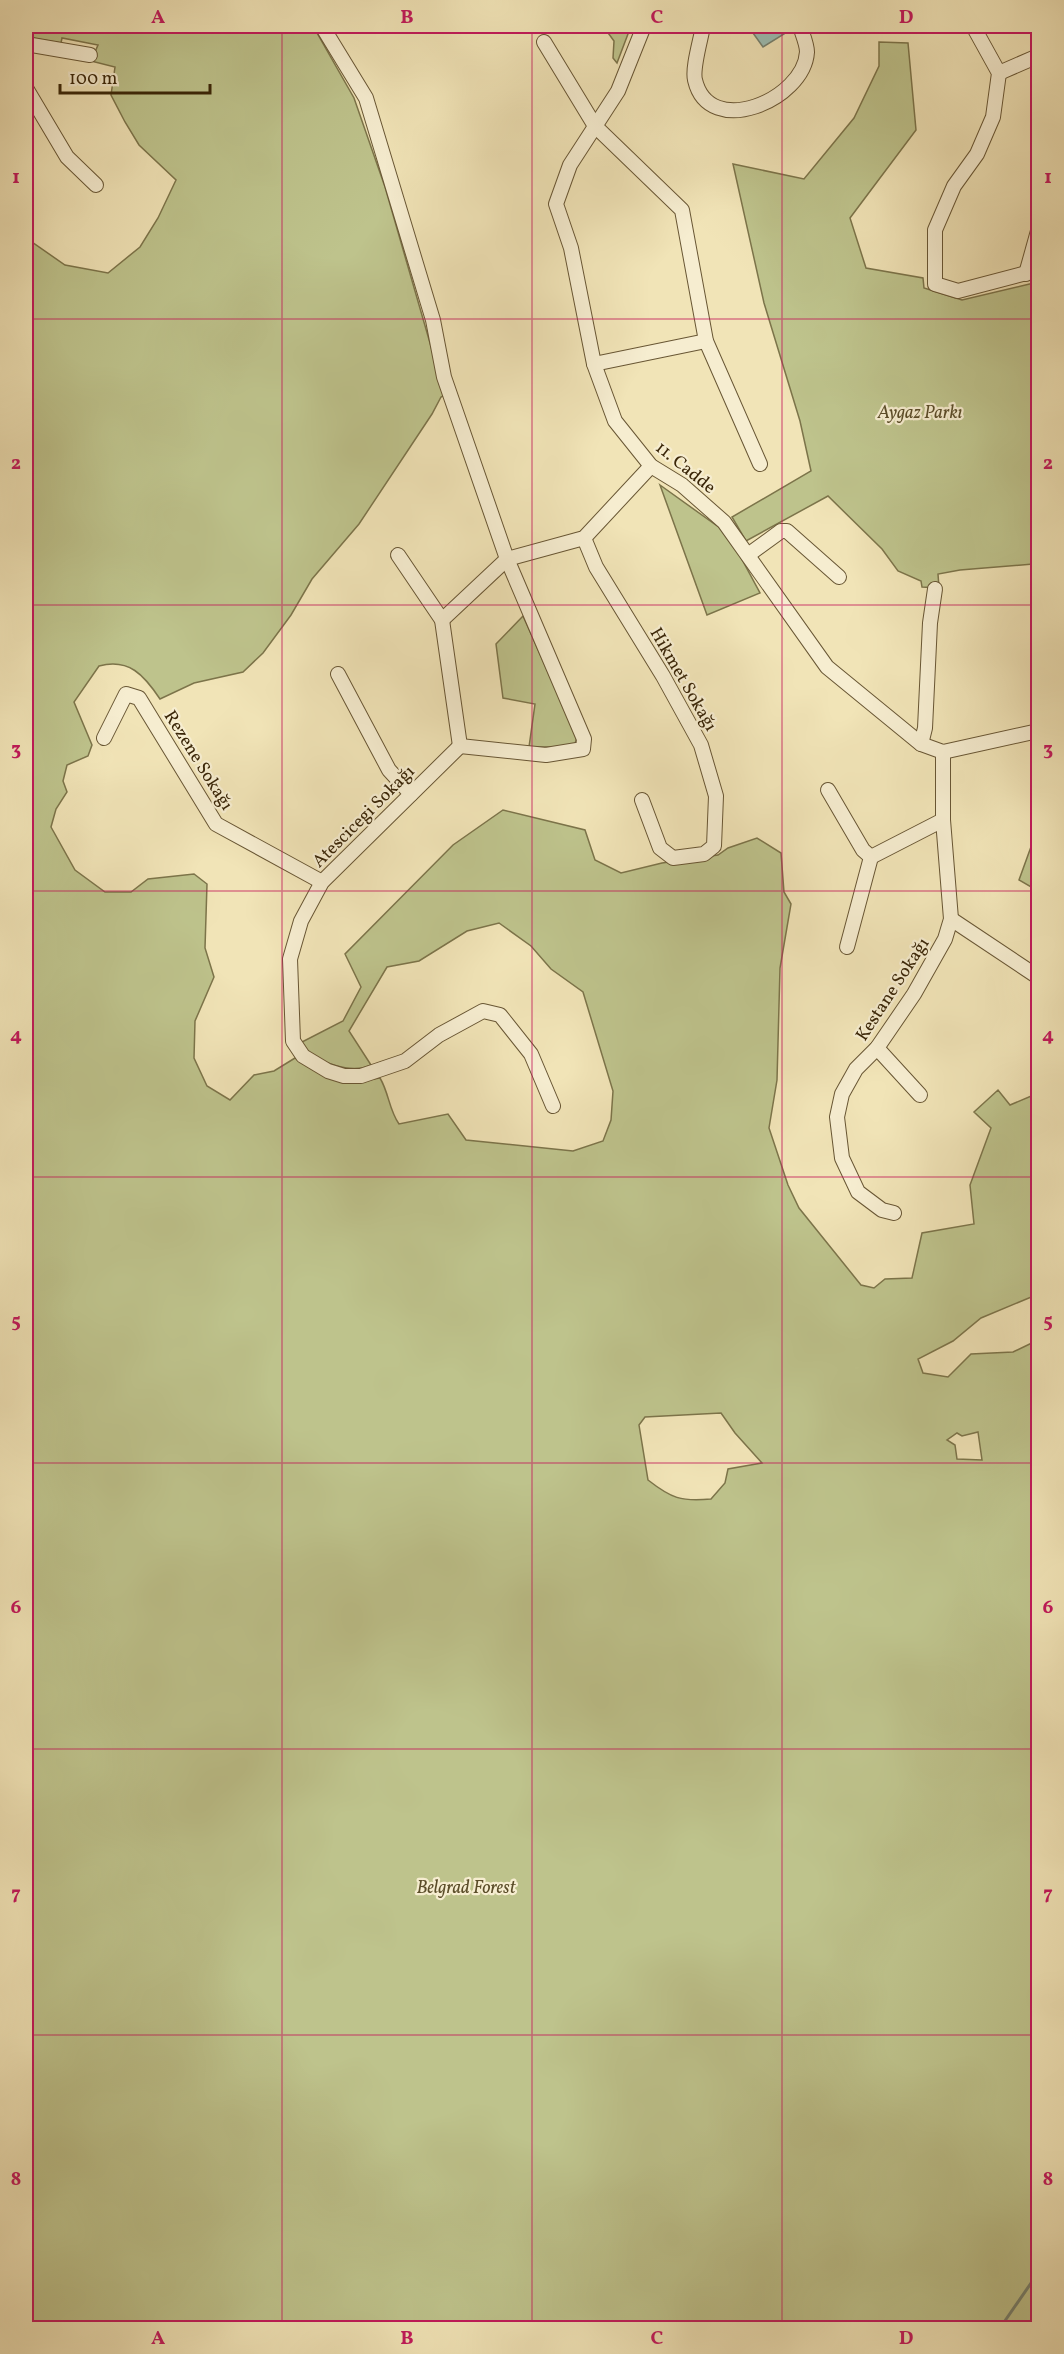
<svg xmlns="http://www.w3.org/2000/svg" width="1064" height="2354" font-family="Vollkorn,serif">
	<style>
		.green { fill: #bec38c; stroke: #7c744a; stroke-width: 1.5; fill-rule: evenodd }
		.water { fill: #9cbeb5; stroke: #758170; stroke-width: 1.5 }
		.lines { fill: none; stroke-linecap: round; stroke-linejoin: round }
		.stream { stroke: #758170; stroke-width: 3 }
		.minor-casing { stroke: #685634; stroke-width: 16 }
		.minor { stroke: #f6edd0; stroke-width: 14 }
		.grid { fill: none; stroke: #c2185b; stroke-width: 1.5; stroke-opacity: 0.55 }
		.labels { text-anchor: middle; stroke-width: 4.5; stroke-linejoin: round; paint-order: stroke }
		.park-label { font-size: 18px; font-style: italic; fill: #5b4d29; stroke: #f6edd0 }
		.street-label { font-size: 18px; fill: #3a2608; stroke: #f6edd0 }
		.neatline { fill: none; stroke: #c2185b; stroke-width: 2 }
		.grid-label { font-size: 20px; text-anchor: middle; font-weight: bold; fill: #c2185b }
	</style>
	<rect width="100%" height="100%" fill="#f1e4b7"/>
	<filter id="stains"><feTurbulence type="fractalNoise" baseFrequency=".00333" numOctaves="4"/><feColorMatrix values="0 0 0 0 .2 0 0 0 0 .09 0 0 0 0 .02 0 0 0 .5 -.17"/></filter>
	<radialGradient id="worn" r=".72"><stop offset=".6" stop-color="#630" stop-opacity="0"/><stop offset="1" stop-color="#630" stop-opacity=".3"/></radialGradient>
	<!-- green -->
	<g class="green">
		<path d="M 26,26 L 313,26 L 354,98 L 385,187 L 445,395 L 441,397 L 432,414 L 359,524 L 312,579 L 291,615 L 263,653 L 243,672 L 194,683 L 160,699 C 144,675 129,658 99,666 L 74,702 L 92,745 L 88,756 L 67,765 L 63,781 L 67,792 L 56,809 L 51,827 L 75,870 L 105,892 L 131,892 L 148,879 L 194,874 L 207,884 L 205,948 L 214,977 L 195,1021 L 194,1058 L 207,1086 L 230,1100 L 254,1075 L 274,1071 L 295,1058 C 328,1081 340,1085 380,1078 C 389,1093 389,1110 399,1124 L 448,1114 L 466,1140 L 573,1151 L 603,1141 L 611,1120 L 613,1091 L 583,992 L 551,969 L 531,946 L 499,923 L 467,931 L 419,961 L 387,967 L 349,1031 L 371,1065 C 350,1075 320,1062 302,1048 L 302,1042 L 343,1021 L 361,987 L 345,954 L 453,845 L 503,810 L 585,830 L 595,860 L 621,873 L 662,863 L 718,855 L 728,848 L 757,838 L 781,853 L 784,892 L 791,904 L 780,968 L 777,1080 L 769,1128 L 788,1185 L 799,1208 L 861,1285 L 874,1288 L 885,1279 L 912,1278 L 922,1233 L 974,1224 L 970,1185 L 991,1128 L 974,1112 L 998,1090 L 1010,1105 L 1036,1094 L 1031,1070 L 1038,1062 L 1038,1302 L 1036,1295 L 981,1318 L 953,1341 L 918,1359 L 923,1373 L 948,1377 L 971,1354 L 1013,1352 L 1038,1340 L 1038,2328 L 26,2328 L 26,238 L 65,265 L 108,273 L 140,247 L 158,218 L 176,180 L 139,145 L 125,122 L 111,95 L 115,67 L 91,61 L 98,45 L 62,38 L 61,43 L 26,37 ZM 721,1413 L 735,1433 L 762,1463 L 728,1469 L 725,1483 L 711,1499 C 681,1502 671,1498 648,1480 L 639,1425 L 645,1417 ZM 978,1432 L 982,1460 L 957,1459 L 955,1445 L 947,1440 L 957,1433 L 962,1436 Z"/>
		<polygon points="603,26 631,26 617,63 613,58 614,41"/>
		<polygon points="879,42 908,43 916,130 850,218 866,268 923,278 924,288 962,300 1038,282 1038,568 1033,564 960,570 938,574 939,588 922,587 921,581 898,571 882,549 828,496 746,541 732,517 811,471 800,421 764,303 733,164 804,179 854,118 879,66"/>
		<polygon points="660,485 720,528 739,554 760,593 707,615"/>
		<polygon points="523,616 577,737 575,744 562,747 529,747 535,704 503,698 496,644"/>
		<polygon points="1036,833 1038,834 1038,891 1019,880"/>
	</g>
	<!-- water -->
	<polygon class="water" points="769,26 780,26 784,34 763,47 753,33 757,29 760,33"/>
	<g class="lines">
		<!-- stream -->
		<polyline class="stream" points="1000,2328 1038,2273"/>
		<defs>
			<g id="minor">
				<polyline points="322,26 366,98 433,320 444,377 507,559 584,739 583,749 546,755 460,746"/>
				<polyline points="644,26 618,91 570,165 556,204 571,248 594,364 615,421 651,466 682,485 724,522 827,667 921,744 943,752 1038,731"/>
				<path d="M 703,26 C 701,39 692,68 695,80 C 709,140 804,100 807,52 C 807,44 802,33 800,26"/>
				<polyline points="973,26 999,73 993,117 977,154 954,186 935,230 935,284 958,291 1038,270"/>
				<polyline points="544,42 595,126 682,210 706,341 760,464"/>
				<polyline points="26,44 90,55"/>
				<polyline points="999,73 1038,56"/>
				<polyline points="26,88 67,157 96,185"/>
				<polyline points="1026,274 1038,231"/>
				<polyline points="594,364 706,341"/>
				<polyline points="584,538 596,567 663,676 701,745 716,796 714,846 704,854 673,858 660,848 642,800"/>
				<polyline points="398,555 442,620 460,746"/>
				<polyline points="748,555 781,531 787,531 839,577"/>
				<polyline points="442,620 507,559 584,538 651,466"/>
				<polyline points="338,674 389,770 411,794"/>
				<polyline points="104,738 126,694 139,698 216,824 322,882"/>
				<polyline points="921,744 925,728 930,623 935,589"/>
				<polyline points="460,746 322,882 301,921 290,959 293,1041 303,1056 328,1071 344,1076 361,1076 405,1061 439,1035 483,1011 500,1015 531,1054 553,1106"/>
				<polyline points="828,790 863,850 871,857 943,820"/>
				<polyline points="951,919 1035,975"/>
				<polyline points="847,947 871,857"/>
				<polyline points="877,1048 920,1095"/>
				<polyline points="894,1213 882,1210 858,1192 842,1158 837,1117 842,1094 856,1069 877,1048 914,994 945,939 951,919 943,820 943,752"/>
			</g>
		</defs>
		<!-- minor casing -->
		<use href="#minor" class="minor-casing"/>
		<!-- minor -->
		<use href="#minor" class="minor"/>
	</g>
	<!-- grid -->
	<path class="grid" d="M 282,26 L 282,2328M 532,26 L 532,2328M 782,26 L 782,2328M 26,319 L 1038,319M 26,605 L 1038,605M 26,891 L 1038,891M 26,1177 L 1038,1177M 26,1463 L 1038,1463M 26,1749 L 1038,1749M 26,2035 L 1038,2035"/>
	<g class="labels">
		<!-- park labels -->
		<g class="park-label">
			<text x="920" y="418">Aygaz Parkı</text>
			<text x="466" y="1893">Belgrad Forest</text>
		</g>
		<!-- street labels -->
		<g class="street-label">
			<text transform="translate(686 467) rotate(39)" y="6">11. Cadde</text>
			<text transform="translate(684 679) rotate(60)" y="6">Hikmet Sokağı</text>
			<text transform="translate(199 760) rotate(58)" y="6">Rezene Sokağı</text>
			<text transform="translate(363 816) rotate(-45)" y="6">Atescicegi Sokağı</text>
			<text transform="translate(892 989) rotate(-57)" y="6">Kestane Sokağı</text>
		</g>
	</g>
	<!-- margin -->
	<rect width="1064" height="2354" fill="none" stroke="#f1e4b7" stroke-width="66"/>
	<!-- scale -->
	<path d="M60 84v9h150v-9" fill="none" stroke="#3a2608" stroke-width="3"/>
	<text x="69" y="84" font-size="18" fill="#3a2608" stroke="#f6edd0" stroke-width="4.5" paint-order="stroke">100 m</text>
	<rect x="33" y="33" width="998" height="2288" class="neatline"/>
	<g class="grid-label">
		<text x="158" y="23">A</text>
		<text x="407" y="23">B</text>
		<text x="657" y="23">C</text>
		<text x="906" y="23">D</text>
		<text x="16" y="183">1</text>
		<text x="1048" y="183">1</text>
		<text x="16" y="469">2</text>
		<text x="1048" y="469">2</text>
		<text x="16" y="755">3</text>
		<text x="1048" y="755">3</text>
		<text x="16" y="1041">4</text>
		<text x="1048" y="1041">4</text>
		<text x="16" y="1327">5</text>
		<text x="1048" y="1327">5</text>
		<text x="16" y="1613">6</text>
		<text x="1048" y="1613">6</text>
		<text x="16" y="1899">7</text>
		<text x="1048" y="1899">7</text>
		<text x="16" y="2185">8</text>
		<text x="1048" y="2185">8</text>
		<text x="158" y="2344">A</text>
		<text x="407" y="2344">B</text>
		<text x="657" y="2344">C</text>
		<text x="906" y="2344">D</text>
	</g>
	<rect width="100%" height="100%" filter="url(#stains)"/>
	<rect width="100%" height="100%" fill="url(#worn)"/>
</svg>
